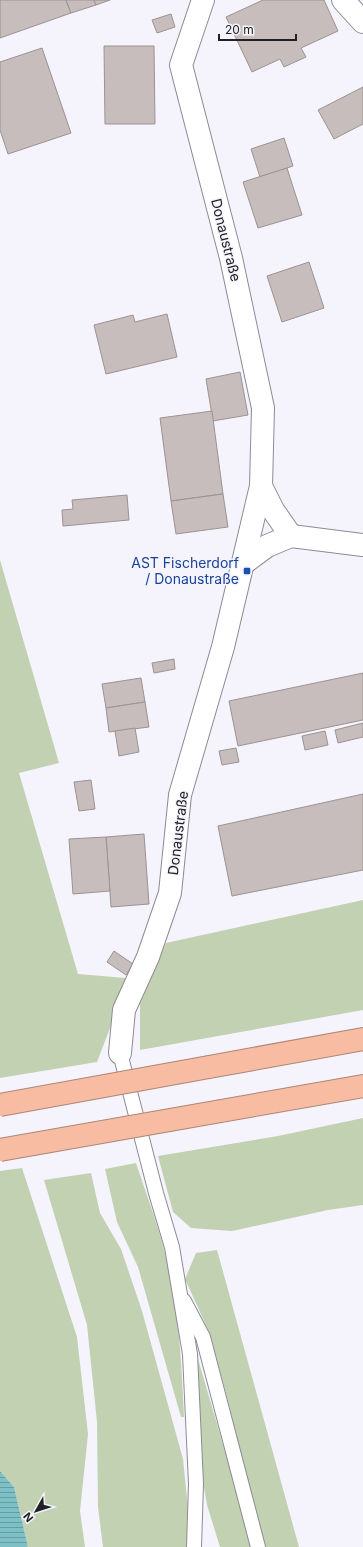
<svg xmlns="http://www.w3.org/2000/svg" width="363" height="1547" font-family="Inter,sans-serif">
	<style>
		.grass { fill: #c1d1b2 }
		.water { fill: url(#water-rules) }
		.building { fill: #c7bdbc; stroke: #9c9291 }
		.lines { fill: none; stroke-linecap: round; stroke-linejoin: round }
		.lane-casing { stroke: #8c8b93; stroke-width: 16 }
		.street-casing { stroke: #8c8b93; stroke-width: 24 }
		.highway-casing { stroke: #ac8676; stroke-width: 24 }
		.lane { stroke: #fff; stroke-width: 14 }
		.street { stroke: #fff; stroke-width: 22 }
		.highway { stroke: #f7bca2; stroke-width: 22 }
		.highway-bridge-casing { stroke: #ac8676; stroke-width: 24; stroke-linecap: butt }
		.highway-bridge { stroke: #f7bca2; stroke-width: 22 }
		.transit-dot { fill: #1a4fb4; stroke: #f5f4fd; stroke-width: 1.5 }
		.labels { text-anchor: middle; stroke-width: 3; stroke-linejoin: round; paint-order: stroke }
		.street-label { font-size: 14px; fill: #212124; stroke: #f5f4fd }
		.transit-label { font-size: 14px; fill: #164399; stroke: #f5f4fd; text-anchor: end }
	</style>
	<defs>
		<pattern id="water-rules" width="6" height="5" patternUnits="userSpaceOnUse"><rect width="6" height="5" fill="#7dc0c5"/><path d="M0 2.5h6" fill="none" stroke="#669ca0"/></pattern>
	</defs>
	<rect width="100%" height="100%" fill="#f5f4fd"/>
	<!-- grass -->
	<g class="grass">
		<polygon points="0,560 59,763 19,773 78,974 125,978 127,984 97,1062 0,1078"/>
		<polygon points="363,900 363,1010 140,1050 140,1004 166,943"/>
		<polygon points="363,1118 363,1205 328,1210 232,1231 191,1228 173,1212 158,1156 278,1136"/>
		<path d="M 136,1163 C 150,1205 166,1246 173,1289 C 180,1332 182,1374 184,1417 L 181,1417 L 138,1267 L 117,1222 L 105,1169 Z"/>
		<polygon points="22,1168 77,1337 88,1434 80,1511 85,1547 28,1547 14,1487 0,1471 0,1171"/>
		<polygon points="91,1173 100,1213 121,1249 142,1311 183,1459 188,1508 188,1547 103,1547 98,1507 97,1422 87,1325 44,1180"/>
		<polygon points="217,1250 299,1547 264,1547 227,1397 210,1334 185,1279 196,1253"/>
		<polygon points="193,1342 253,1547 220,1547 207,1505 200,1464"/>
	</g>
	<!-- water -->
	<polygon class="water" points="0,1471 14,1487 28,1547 0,1547"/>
	<!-- building -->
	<g class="building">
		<polygon points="0,0 66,0 71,13 0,38"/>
		<polygon points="66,0 94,0 96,5 71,13"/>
		<polygon points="94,0 110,0 96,5"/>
		<polygon points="263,0 324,0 338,31 301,48 306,57 284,67 280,59 252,72 226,17"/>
		<polygon points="171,14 175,27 157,33 152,20"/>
		<polygon points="104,46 154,46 155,124 105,124"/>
		<polygon points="42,48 71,133 8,154 0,130 0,62"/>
		<polygon points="363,87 363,124 334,139 318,110"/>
		<polygon points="284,138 293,166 260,177 251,149"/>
		<polygon points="287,168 302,215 258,228 243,182"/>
		<polygon points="309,262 324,308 282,322 267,276"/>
		<polygon points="167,314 177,357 106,374 94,325 133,315 135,322"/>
		<polygon points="240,372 248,415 213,421 206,379"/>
		<polygon points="212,411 223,494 171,501 160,418"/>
		<polygon points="223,494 228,527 176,534 171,501"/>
		<polygon points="127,495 129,520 63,526 62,510 73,509 72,500"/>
		<polygon points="174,659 175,669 154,673 152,663"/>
		<polygon points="363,673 363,720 238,746 229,701"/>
		<polygon points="141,678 145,702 106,708 102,684"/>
		<polygon points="145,702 149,727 109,732 106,708"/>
		<polygon points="363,723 363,737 338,743 335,730"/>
		<polygon points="135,728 139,752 119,756 115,731"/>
		<polygon points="325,731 328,745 305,750 302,736"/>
		<polygon points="236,748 239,762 222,765 219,751"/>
		<polygon points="91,780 95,809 79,811 74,782"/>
		<polygon points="363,794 363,870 232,896 218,826"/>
		<polygon points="144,834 149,904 111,907 106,837"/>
		<polygon points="106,837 110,891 73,894 69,839"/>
		<polygon points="114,951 133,964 126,975 107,962"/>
	</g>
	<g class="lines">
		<defs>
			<g id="lane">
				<polyline points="120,1053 156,1193 172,1247 190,1354 196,1484 194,1547"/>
				<polyline points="184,1301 203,1337 258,1547"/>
			</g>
			<g id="street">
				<polyline points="343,0 363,22"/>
				<polyline points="261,486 273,510 291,536"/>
				<polyline points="244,563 267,546 291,536 363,545"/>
				<polyline points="120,1053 124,1010 148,957 170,893 180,795 223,647 261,486 263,408 231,258 181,65 203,0"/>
			</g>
			<g id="highway">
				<polyline points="209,1067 363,1039"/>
				<polyline points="221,1111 363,1086"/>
			</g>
		</defs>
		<!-- lane casing -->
		<use href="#lane" class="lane-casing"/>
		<!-- street casing -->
		<use href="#street" class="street-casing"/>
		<!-- highway casing -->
		<use href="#highway" class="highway-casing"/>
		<!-- lane -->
		<use href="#lane" class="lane"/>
		<!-- street -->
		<use href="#street" class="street"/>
		<!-- highway -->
		<use href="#highway" class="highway"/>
		<defs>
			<g id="highway-bridge">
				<polyline points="0,1105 209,1067"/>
				<polyline points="0,1150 221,1111"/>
			</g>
		</defs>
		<!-- highway-bridge casing -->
		<use href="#highway-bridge" class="highway-bridge-casing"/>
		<!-- highway-bridge -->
		<use href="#highway-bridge" class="highway-bridge"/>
	</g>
	<!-- markers -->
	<rect class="transit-dot" x="243" y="567" width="8" height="8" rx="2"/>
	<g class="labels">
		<!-- street labels -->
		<g class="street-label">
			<text transform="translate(226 240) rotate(76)" y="5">Donaustraße</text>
			<text transform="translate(178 833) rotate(-83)" y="5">Donaustraße</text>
		</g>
		<!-- transit labels -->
		<g class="transit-label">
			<text x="239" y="568">AST Fischerdorf<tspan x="239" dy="16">/ Donaustraße</tspan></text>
		</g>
	</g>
	<!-- north arrow -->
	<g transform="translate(36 1511) rotate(231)" stroke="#f5f4fd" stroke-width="3" paint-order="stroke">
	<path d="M0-3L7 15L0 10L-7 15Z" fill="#212124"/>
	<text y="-6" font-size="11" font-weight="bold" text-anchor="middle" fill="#212124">N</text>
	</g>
	<!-- scale -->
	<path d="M219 34v6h77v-6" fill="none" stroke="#212124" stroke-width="2"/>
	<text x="225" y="34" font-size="12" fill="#212124" stroke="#f5f4fd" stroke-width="3" paint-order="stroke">20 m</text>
</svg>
